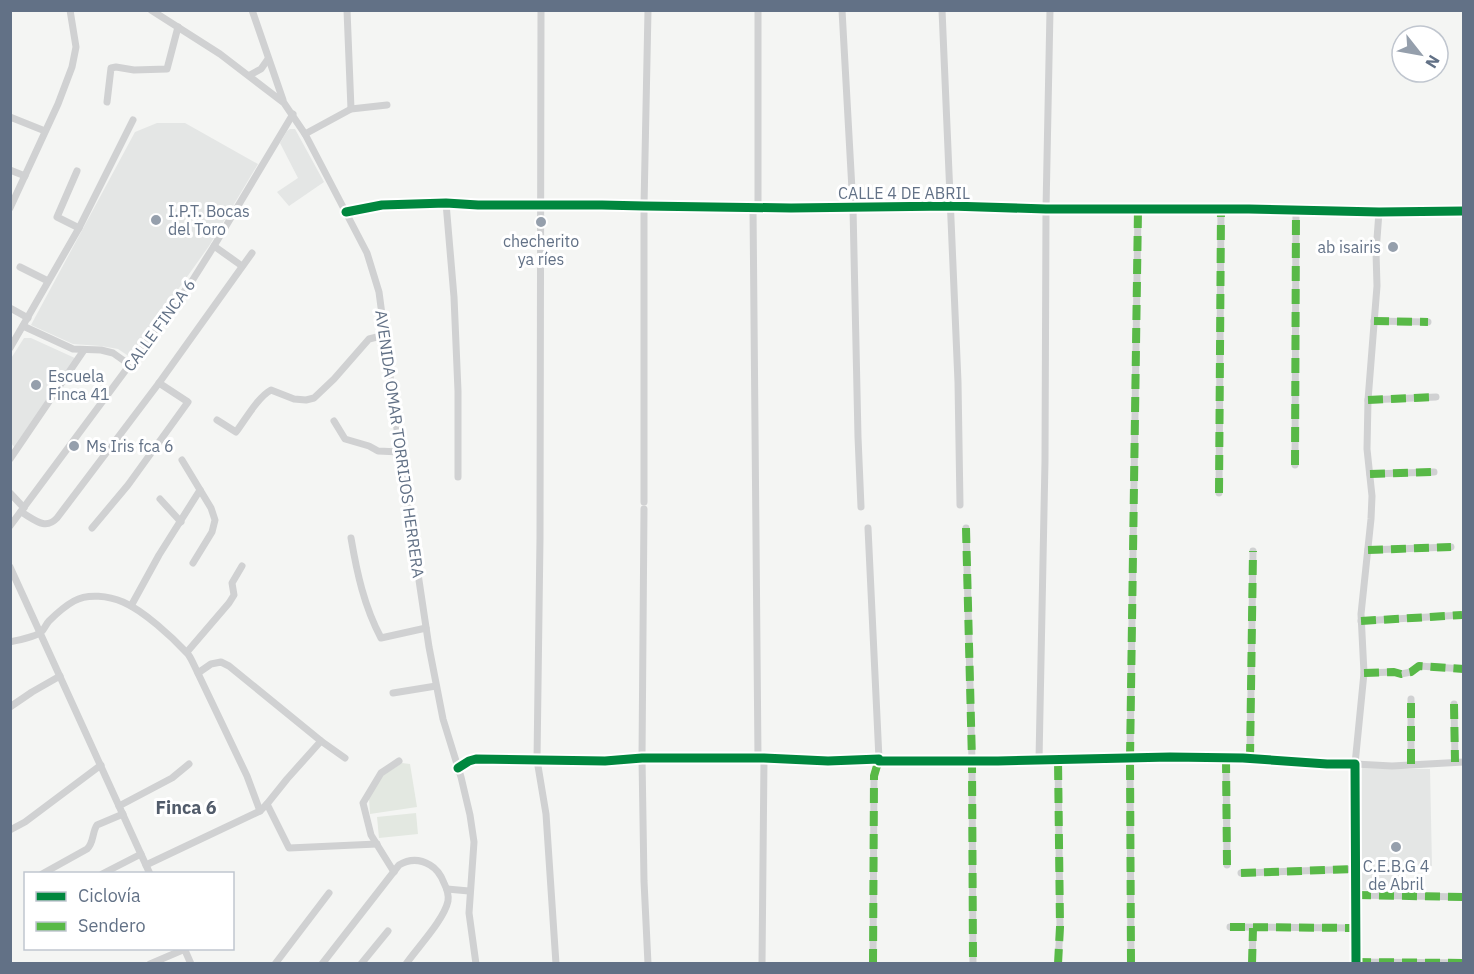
<svg xmlns="http://www.w3.org/2000/svg" width="1474" height="974" font-family="'IBM Plex Sans',sans-serif">
	<style>
		.built { fill: #e4e6e5 }
		.green { fill: #e3e8e1 }
		.lines { fill: none; stroke-linecap: round; stroke-linejoin: round }
		.minor { stroke: #d0d1d2; stroke-width: 7 }
		.quiet { stroke: #58b947; stroke-width: 8; stroke-dasharray: 15 8; stroke-linecap: butt }
		.cycleway-casing { stroke: #fff; stroke-width: 13 }
		.cycleway { stroke: #00873e; stroke-width: 9 }
		.poi-dot { fill: #959fac; stroke: #fff; stroke-width: 2 }
		.labels { text-anchor: middle; stroke-width: 6; stroke-linejoin: round; paint-order: stroke }
		.street-label { font-size: 16px; fill: #627186; stroke: #fff }
		.poi-label { font-size: 16px; fill: #627186; stroke: #fff; text-anchor: start }
		.neighbourhood-label { font-size: 18px; font-weight: bold; fill: #515b6a; stroke: #fff }
	</style>
	<rect width="100%" height="100%" fill="#f4f5f3"/>
	<!-- built -->
	<g class="built">
		<polygon points="157,123 185,123 258,164 209,246 130,357 118,349 101,346 73,344 31,325 135,132"/>
		<polygon points="290,129 295,129 324,182 289,206 277,192 298,178 280,143 287,131"/>
		<polygon points="24,338 31,338 77,359 16,449 11,443 10,360"/>
		<polygon points="1362,768 1430,769 1432,866 1403,868 1405,892 1360,890"/>
	</g>
	<!-- green -->
	<g class="green">
		<polygon points="402,763 410,764 417,807 370,814 369,798 383,775"/>
		<polygon points="416,813 418,834 379,838 377,817"/>
	</g>
	<g class="lines">
		<!-- minor -->
		<g class="minor">
			<polyline points="151,10 220,54 284,103 305,134 367,253 379,292 402,467 429,647 443,719 461,777 470,815 474,842 469,913 476,964"/>
			<polyline points="252,10 283,100"/>
			<polyline points="347,10 351,109"/>
			<polyline points="541,10 540,538 537,760 546,814 556,964"/>
			<polyline points="842,10 853,208 858,437 861,507"/>
			<polyline points="942,10 958,382 960,505"/>
			<polyline points="250,75 261,69 268,59"/>
			<polyline points="107,102 111,68 116,67 134,70 167,69 178,27"/>
			<polyline points="10,117 45,131"/>
			<polyline points="305,134 351,109 387,105"/>
			<polyline points="10,170 25,176"/>
			<polyline points="77,171 57,217 79,228"/>
			<polyline points="446,203 454,297 458,391 458,477"/>
			<polyline points="10,208 58,104 72,67 76,47 70,10"/>
			<polyline points="346,212 382,205 446,203 478,205 602,205 644,206 791,208 950,206 1046,209 1249,209 1379,212 1464,211"/>
			<polyline points="1379,212 1376,252 1377,286 1368,400 1367,449 1372,496 1371,519 1361,614 1364,673 1355,764 1392,766 1464,762"/>
			<polyline points="214,246 242,266"/>
			<polyline points="20,267 48,281"/>
			<polyline points="12,309 28,318"/>
			<polyline points="1374,321 1428,322"/>
			<polyline points="23,326 73,349 101,350 113,353 130,365"/>
			<polyline points="10,348 79,228 133,120"/>
			<polyline points="1368,400 1436,397"/>
			<path d="M 217,420 L 236,432 C 245,420 258,397 271,390 L 294,399 L 306,400 L 314,398 L 334,379 L 369,339 L 385,335"/>
			<polyline points="334,421 345,439 369,446 378,451 400,452"/>
			<polyline points="10,459 84,350"/>
			<polyline points="182,460 211,508 215,520 212,532 193,563"/>
			<polyline points="1295,465 1296,210"/>
			<polyline points="1370,474 1434,472"/>
			<polyline points="10,493 24,508"/>
			<polyline points="1219,493 1221,209"/>
			<polyline points="160,499 181,522"/>
			<polyline points="644,502 644,206 648,10"/>
			<polyline points="644,509 642,758 644,881 648,964"/>
			<path d="M 21,512 C 34,519 45,531 57,518 L 159,383 L 252,253"/>
			<polyline points="10,526 192,281 214,246 293,114"/>
			<polyline points="92,528 128,485 188,402 159,383"/>
			<polyline points="868,528 879,759 874,776 873,964"/>
			<polyline points="966,528 972,761 973,964"/>
			<path d="M 351,538 C 357,573 364,606 381,638 L 426,628"/>
			<polyline points="1368,550 1451,547"/>
			<polyline points="10,567 150,874"/>
			<polyline points="131,606 159,555 200,490"/>
			<polyline points="1361,621 1462,615"/>
			<path d="M 10,642 C 18,640 36,637 41,632 C 44,630 46,624 49,621 C 56,614 65,606 74,601 C 88,593 109,596 123,602 C 144,611 172,637 187,653 C 190,656 192,661 194,665 L 247,776 L 260,811"/>
			<polyline points="187,652 229,603 234,595 232,583 242,566"/>
			<polyline points="198,673 211,664 221,662 229,666 321,741 345,758"/>
			<polyline points="1364,673 1394,672 1401,674 1411,672 1419,666 1464,669"/>
			<polyline points="393,693 436,686"/>
			<polyline points="1454,704 1455,762"/>
			<polyline points="10,707 32,692 60,676"/>
			<polyline points="758,758 753,207 758,207 758,10"/>
			<polyline points="1226,758 1227,865"/>
			<polyline points="1250,759 1253,551"/>
			<polyline points="1039,760 1045,461 1046,209 1050,10"/>
			<polyline points="1411,764 1411,699"/>
			<polyline points="458,768 469,761 476,759 605,761 642,758 764,758 828,761 879,759 879,761 998,761 1170,757 1243,758 1327,764 1355,764 1356,964"/>
			<polyline points="267,804 289,848 377,844"/>
			<polyline points="119,806 172,778 189,764"/>
			<polyline points="10,830 25,822 101,765"/>
			<polyline points="146,865 260,811 267,804 287,779 321,741"/>
			<polyline points="394,872 371,835 363,803 381,773 399,761"/>
			<polyline points="1241,873 1356,869"/>
			<path d="M 42,874 L 87,849 C 94,843 92,832 97,825 L 123,814"/>
			<polyline points="102,874 141,854"/>
			<polyline points="447,889 469,891"/>
			<polyline points="1356,895 1464,897"/>
			<polyline points="1230,927 1356,928"/>
			<polyline points="184,948 191,964"/>
			<polyline points="1356,962 1464,963"/>
			<polyline points="150,964 185,949"/>
			<polyline points="275,964 329,893"/>
			<path d="M 322,964 L 399,865 C 409,859 420,859 430,865 C 437,869 441,875 444,883 C 447,889 449,895 448,901 C 444,920 417,948 406,964"/>
			<polyline points="361,964 388,931"/>
			<polyline points="762,964 764,758"/>
			<polyline points="1058,964 1060,927 1058,759"/>
			<polyline points="1131,964 1130,759 1138,209"/>
			<polyline points="1252,964 1253,928"/>
		</g>
		<!-- quiet -->
		<g class="quiet">
			<polyline points="1374,321 1428,322"/>
			<polyline points="1368,400 1436,397"/>
			<polyline points="1295,465 1296,210"/>
			<polyline points="1370,474 1434,472"/>
			<polyline points="1219,493 1221,209"/>
			<polyline points="966,528 972,761 973,964"/>
			<polyline points="1368,550 1451,547"/>
			<polyline points="1361,621 1462,615"/>
			<polyline points="1364,673 1394,672 1401,674 1411,672 1419,666 1464,669"/>
			<polyline points="1454,704 1455,762"/>
			<polyline points="1226,758 1227,865"/>
			<polyline points="1250,759 1253,551"/>
			<polyline points="1411,764 1411,699"/>
			<polyline points="1241,873 1356,869"/>
			<polyline points="1356,895 1464,897"/>
			<polyline points="1230,927 1356,928"/>
			<polyline points="1356,962 1464,963"/>
			<polyline points="873,964 874,776 879,759"/>
			<polyline points="1058,964 1060,927 1058,759"/>
			<polyline points="1131,964 1130,759 1138,209"/>
			<polyline points="1252,964 1253,928"/>
		</g>
		<defs>
			<g id="cycleway">
				<polyline points="346,212 382,205 446,203 478,205 602,205 644,206 791,208 950,206 1046,209 1249,209 1379,212 1464,211"/>
				<polyline points="458,768 469,761 476,759 605,761 642,758 764,758 828,761 879,759 879,761 998,761 1170,757 1243,758 1327,764 1355,764 1356,964"/>
			</g>
		</defs>
		<!-- cycleway casing -->
		<use href="#cycleway" class="cycleway-casing"/>
		<!-- cycleway -->
		<use href="#cycleway" class="cycleway"/>
	</g>
	<!-- markers -->
	<g class="poi-dot">
		<circle cx="156" cy="220" r="6"/>
		<circle cx="541" cy="222" r="6"/>
		<circle cx="1393" cy="247" r="6"/>
		<circle cx="36" cy="385" r="6"/>
		<circle cx="74" cy="446" r="6"/>
		<circle cx="1396" cy="847" r="6"/>
	</g>
	<g class="labels">
		<!-- street labels -->
		<g class="street-label">
			<text x="904" y="199">CALLE 4 DE ABRIL</text>
			<text transform="translate(159 325) rotate(-54)" y="6">CALLE FINCA 6</text>
			<text transform="translate(400 444) rotate(82)" y="6">AVENIDA OMAR TORRIJOS HERRERA</text>
		</g>
		<!-- poi labels -->
		<g class="poi-label">
			<text x="168" y="217">I.P.T. Bocas<tspan x="168" dy="18">del Toro</tspan></text>
			<text x="541" y="247" text-anchor="middle">checherito<tspan x="541" dy="18">ya ríes</tspan></text>
			<text x="1381" y="253" text-anchor="end">ab isairis</text>
			<text x="48" y="382">Escuela<tspan x="48" dy="18">Finca 41</tspan></text>
			<text x="86" y="452">Ms Iris fca 6</text>
			<text x="1396" y="872" text-anchor="middle">C.E.B.G 4<tspan x="1396" dy="18">de Abril</tspan></text>
		</g>
		<!-- neighbourhood labels -->
		<g class="neighbourhood-label">
			<text x="186" y="814">Finca 6</text>
		</g>
	</g>
	<!-- border -->
	<rect width="1474" height="974" fill="none" stroke="#627186" stroke-width="24"/>
	<!-- legend -->
	<rect x="24" y="872" width="210" height="78" fill="#ffffff" stroke="#c0c6cf" stroke-width="1.5"/>
	<rect x="36" y="892" width="30" height="9" fill="#00873e" stroke="#c0c6cf" stroke-width="1.5"/>
	<text x="78" y="902" font-size="18" fill="#627186">Ciclovía</text>
	<rect x="36" y="922" width="30" height="9" fill="#58b947" stroke="#c0c6cf" stroke-width="1.5"/>
	<text x="78" y="932" font-size="18" fill="#627186">Sendero</text>
	<!-- north arrow -->
	<g transform="translate(1420 54) rotate(121)"><circle r="28" fill="#ffffff" stroke="#c0c6cf" stroke-width="1.5"/>
	<path d="M0-4.5L10 22L0 15L-10 22Z" fill="#959fac"/>
	<text y="-9" font-size="16" font-weight="bold" text-anchor="middle" fill="#627186">N</text>
	</g>
</svg>
